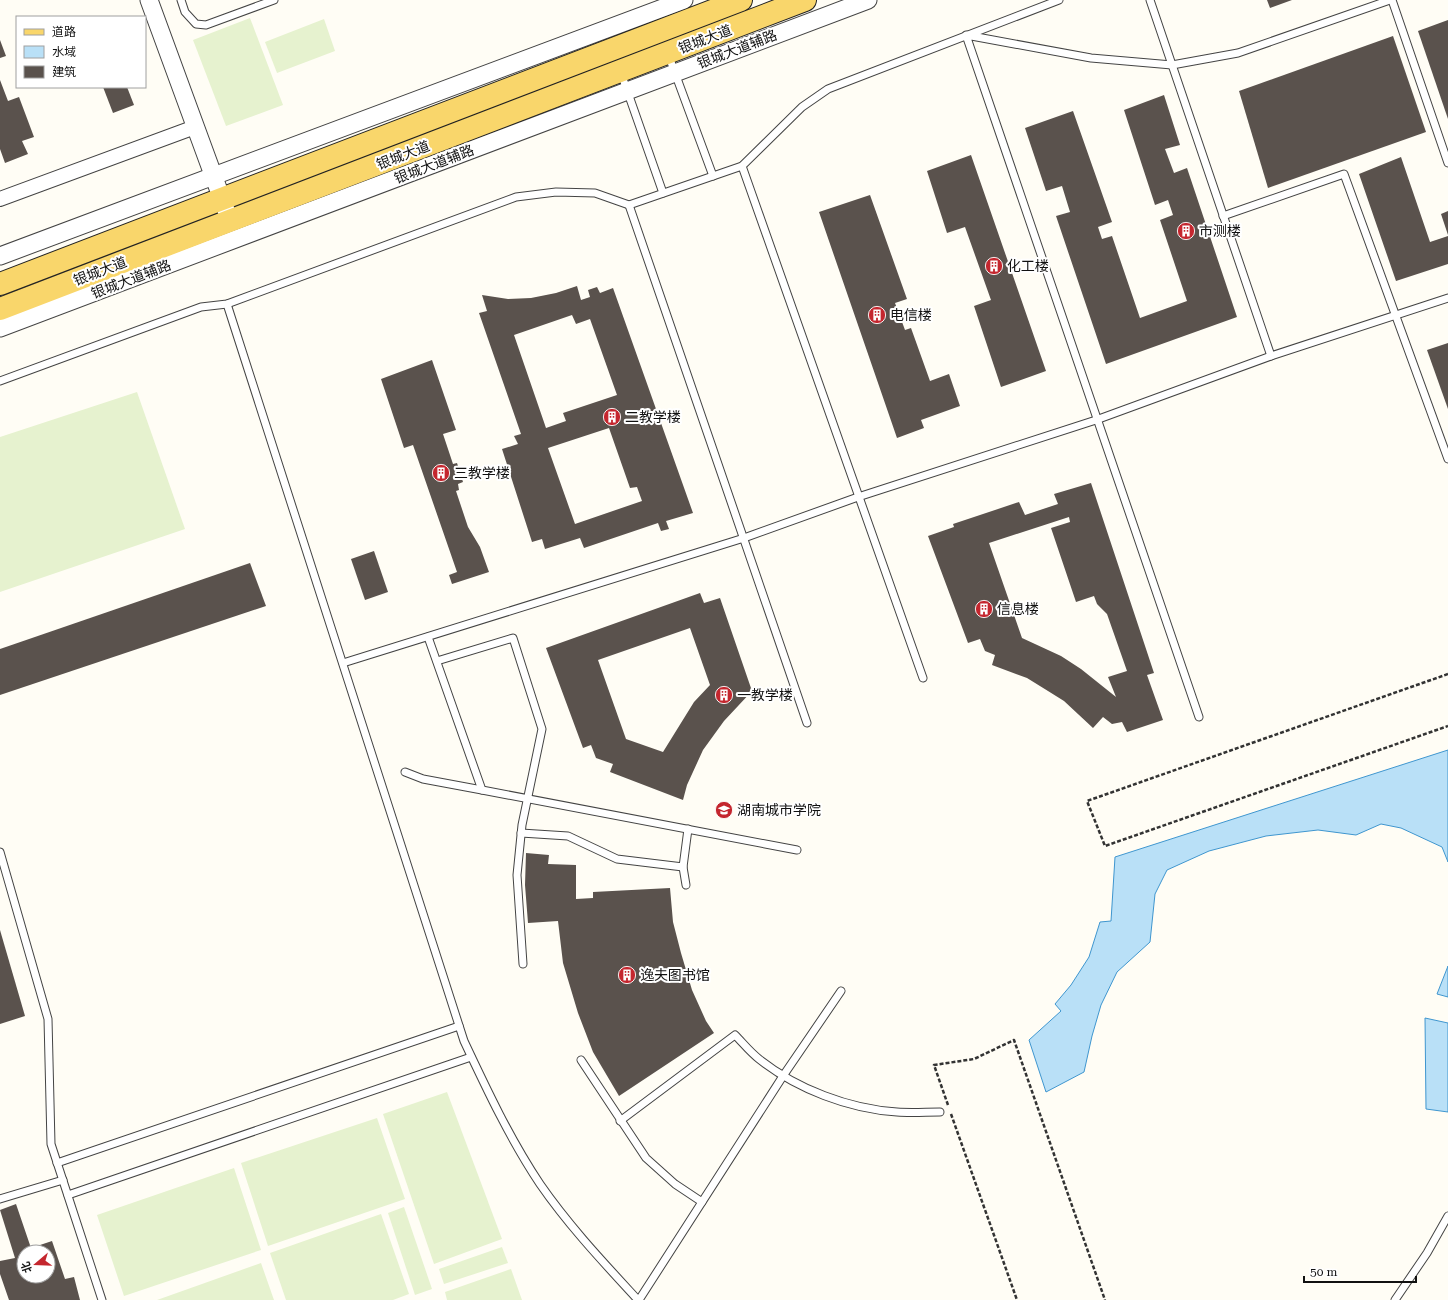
<svg xmlns="http://www.w3.org/2000/svg" width="1448" height="1300" font-family="'Roboto Serif','Noto Sans SC',serif">
	<style>
		.pitch { fill: #e6f2cf }
		.water { fill: #b9e0f7; stroke: #3f96cf }
		.building { fill: #5a524d; fill-rule: evenodd }
		.lines { fill: none; stroke-linecap: round; stroke-linejoin: round }
		.service-casing { stroke: #444; stroke-width: 9 }
		.minor-casing { stroke: #444; stroke-width: 16 }
		.tertiary-casing { stroke: #444; stroke-width: 19 }
		.primary-casing { stroke: #222; stroke-width: 24 }
		.path { stroke: #333; stroke-width: 2.5; stroke-dasharray: 4 2; stroke-linecap: butt }
		.service { stroke: #fff; stroke-width: 7 }
		.minor { stroke: #fff; stroke-width: 14 }
		.tertiary { stroke: #fff; stroke-width: 17 }
		.primary { stroke: #f9d66b; stroke-width: 22 }
		.labels { text-anchor: middle; stroke-width: 4; stroke-linejoin: round; paint-order: stroke }
		.street-label { font-size: 14px; fill: #111; stroke: #fff }
		.poi-label { font-size: 14px; fill: #111; stroke: #fff; text-anchor: start }
	</style>
	<rect width="100%" height="100%" fill="#fffdf5"/>
	<!-- pitch -->
	<g class="pitch">
		<polygon points="250,18 283,105 226,126 193,40"/>
		<polygon points="324,19 335,51 277,73 265,42"/>
		<polygon points="137,392 185,529 0,592 0,437"/>
		<polygon points="447,1092 502,1239 434,1264 383,1114"/>
		<polygon points="377,1118 405,1199 268,1246 241,1163"/>
		<polygon points="234,1168 261,1250 124,1296 97,1215"/>
		<polygon points="404,1207 432,1289 415,1295 388,1213"/>
		<polygon points="381,1214 409,1294 393,1300 286,1300 270,1253"/>
		<polygon points="502,1247 508,1263 444,1284 439,1269"/>
		<polygon points="261,1263 274,1300 157,1300"/>
		<polygon points="511,1269 522,1300 447,1300 445,1292"/>
	</g>
	<!-- water -->
	<g class="water">
		<polygon points="1448,750 1448,862 1442,847 1401,828 1381,824 1356,835 1318,830 1266,836 1209,851 1167,870 1155,894 1150,942 1117,972 1101,1005 1092,1036 1084,1072 1046,1092 1029,1040 1061,1011 1055,1004 1071,985 1089,957 1100,922 1111,921 1115,857"/>
		<polygon points="1448,966 1448,997 1437,994"/>
		<polygon points="1425,1018 1448,1023 1448,1112 1426,1109"/>
	</g>
	<!-- building -->
	<g class="building">
		<polygon points="1267,0 1292,0 1270,8"/>
		<polygon points="1448,20 1448,119 1418,31"/>
		<polygon points="1393,36 1426,132 1268,188 1239,91"/>
		<polygon points="0,40 6,56 0,58"/>
		<polygon points="0,80 8,101 19,97 34,137 22,141 28,154 5,163 0,149"/>
		<polygon points="103,87 127,87 134,105 113,113"/>
		<polygon points="1164,95 1180,145 1165,149 1174,173 1187,168 1237,317 1106,364 1056,216 1070,212 1062,186 1046,191 1025,128 1073,111 1112,222 1098,227 1102,239 1112,236 1140,318 1187,301 1160,220 1173,215 1168,200 1155,205 1124,110"/>
		<polygon points="971,155 1046,371 1001,387 974,306 991,300 965,227 947,233 927,171"/>
		<polygon points="1401,157 1430,242 1448,236 1448,264 1396,281 1359,174"/>
		<polygon points="870,195 907,299 895,303 905,330 911,328 930,381 949,374 960,406 921,420 924,428 897,438 819,212"/>
		<polygon points="1448,211 1448,235 1441,214"/>
		<path d="M 577,286 L 581,300 L 590,297 L 588,290 L 597,287 L 600,293 L 613,288 L 693,513 L 666,521 L 669,529 L 661,531 L 658,523 L 584,548 L 580,538 L 545,549 L 542,539 L 532,542 L 502,449 L 518,444 L 514,436 L 521,434 L 479,313 L 487,311 L 482,295 L 508,299 L 531,298 L 556,293 ZM 572,315 L 576,324 L 590,319 L 617,395 L 563,413 L 566,421 L 546,428 L 514,335 ZM 609,428 L 630,488 L 637,487 L 642,501 L 575,524 L 548,448 Z"/>
		<polygon points="1448,343 1448,409 1427,350"/>
		<polygon points="432,360 456,430 443,434 453,464 457,463 463,482 458,484 459,490 456,491 468,527 480,547 489,572 452,584 449,575 457,572 413,445 404,448 381,379"/>
		<path d="M 1091,483 L 1154,673 L 1147,675 L 1163,720 L 1127,732 L 1122,722 L 1112,724 L 1103,717 L 1093,728 L 1064,701 L 1048,691 L 1027,678 L 992,665 L 995,655 L 985,651 L 980,639 L 968,643 L 928,536 L 954,527 L 953,524 L 1019,502 L 1025,515 L 1058,504 L 1054,494 ZM 1069,517 L 1070,522 L 1051,528 L 1076,602 L 1094,596 L 1097,604 L 1107,614 L 1127,671 L 1108,677 L 1116,697 L 1081,669 L 1061,656 L 1022,638 L 989,543 Z"/>
		<polygon points="374,551 388,592 365,600 351,559"/>
		<polygon points="250,563 266,606 0,695 0,649"/>
		<path d="M 700,593 L 704,603 L 720,598 L 752,691 L 724,721 L 703,750 L 687,785 L 683,800 L 610,772 L 613,764 L 596,758 L 591,745 L 583,748 L 546,648 ZM 690,628 L 710,685 L 694,702 L 663,752 L 626,739 L 598,660 Z"/>
		<polygon points="526,853 549,855 548,864 576,865 576,899 593,898 593,892 670,888 673,922 681,953 692,990 706,1021 714,1033 619,1096 593,1052 578,1013 563,963 558,921 528,923 525,885"/>
		<polygon points="0,930 25,1016 0,1024"/>
		<path d="M 16,1204 L 31,1248 L 52,1241 L 65,1279 L 74,1277 L 80,1300 L 9,1300 L 0,1274 L 0,1261 L 15,1258 L 0,1210 ZM 24,1252 L 48,1252 L 48,1276 L 24,1276 Z"/>
	</g>
	<g class="lines">
		<defs>
			<g id="service">
				<polyline points="181,0 185,12 196,24 206,25 274,0"/>
				<polyline points="1150,0 1271,356 1448,298"/>
				<polyline points="1392,0 1448,163"/>
				<polyline points="668,54 713,176"/>
				<polyline points="621,73 663,193"/>
				<polyline points="742,166 923,678"/>
				<polyline points="629,205 807,723"/>
				<polyline points="1223,216 1344,174 1448,459"/>
				<path d="M 227,304 L 464,1041 C 487,1090 510,1139 540,1184 C 569,1226 604,1263 638,1300"/>
				<polyline points="0,381 201,307 227,304 516,197 556,192 595,193 629,205 742,166 802,107 828,89 1059,0"/>
				<polyline points="428,637 482,790 797,850"/>
				<polyline points="437,661 513,638 542,729 522,825 517,875 523,964"/>
				<polyline points="343,663 744,538 858,497 1096,420 1271,356"/>
				<polyline points="1199,717 966,35 1091,58 1172,65 1238,53 1390,0"/>
				<polyline points="405,772 423,779 482,790"/>
				<polyline points="521,833 568,836 617,859 683,867"/>
				<polyline points="0,852 48,1019 51,1144 102,1300"/>
				<polyline points="686,885 683,867 688,829"/>
				<polyline points="581,1060 646,1158 675,1184 702,1202"/>
				<path d="M 620,1121 L 735,1035 C 743,1043 750,1052 759,1059 C 797,1089 849,1109 897,1112 C 911,1113 926,1112 940,1112"/>
				<polyline points="57,1163 459,1026"/>
				<polyline points="68,1195 471,1057"/>
				<polyline points="0,1199 63,1180"/>
				<polyline points="639,1300 783,1076 841,991"/>
				<polyline points="1395,1300 1427,1253 1448,1216"/>
			</g>
			<polyline id="minor" points="0,199 195,127"/>
			<g id="tertiary">
				<polyline points="149,0 230,221"/>
				<polyline points="0,256 684,0"/>
				<polyline points="0,328 868,0"/>
			</g>
			<g id="primary">
				<polyline points="0,284 741,0"/>
				<polyline points="0,309 805,0"/>
			</g>
		</defs>
		<!-- service casing -->
		<use href="#service" class="service-casing"/>
		<!-- minor casing -->
		<use href="#minor" class="minor-casing"/>
		<!-- tertiary casing -->
		<use href="#tertiary" class="tertiary-casing"/>
		<!-- primary casing -->
		<use href="#primary" class="primary-casing"/>
		<!-- path -->
		<g class="path">
			<polyline points="1448,674 1087,801 1105,846 1448,726"/>
			<polyline points="948,1105 934,1065 974,1059 1014,1040 1105,1300"/>
			<polyline points="951,1114 1017,1300"/>
		</g>
		<!-- service -->
		<use href="#service" class="service"/>
		<!-- minor -->
		<use href="#minor" class="minor"/>
		<!-- tertiary -->
		<use href="#tertiary" class="tertiary"/>
		<!-- primary -->
		<use href="#primary" class="primary"/>
	</g>
	<!-- icons -->
	<defs>
		<symbol id="building-disc" viewBox="-11 -11 22 22"><circle r="9.5" fill="#c4262e" stroke="#fff"/><path d="M-4-6H4V6H1V3H-1V6H-4ZM-2.5-4.3h1.7v1.8h-1.7ZM.8-4.3h1.7v1.8H.8ZM-2.5-1h1.7V.8h-1.7ZM.8-1h1.7V.8H.8Z" fill="#fff"/></symbol>
		<symbol id="university-disc" viewBox="-11 -11 22 22"><circle r="9.5" fill="#c4262e" stroke="#fff"/><path d="M0-5L7-2L0 1L-7-2ZM-4 1L0 2.5L4 1V4Q0 6-4 4Z" fill="#fff"/></symbol>
	</defs>
	<g fill-rule="evenodd">
		<use href="#building-disc" x="1176" y="221" width="20" height="20"/>
		<use href="#building-disc" x="984" y="256" width="20" height="20"/>
		<use href="#building-disc" x="867" y="305" width="20" height="20"/>
		<use href="#building-disc" x="602" y="407" width="20" height="20"/>
		<use href="#building-disc" x="431" y="463" width="20" height="20"/>
		<use href="#building-disc" x="974" y="599" width="20" height="20"/>
		<use href="#building-disc" x="714" y="685" width="20" height="20"/>
		<use href="#university-disc" x="714" y="800" width="20" height="20"/>
		<use href="#building-disc" x="617" y="965" width="20" height="20"/>
	</g>
	<g class="labels">
		<!-- street labels -->
		<g class="street-label">
			<text transform="translate(705 39) rotate(-21)" y="5">银城大道</text>
			<text transform="translate(737 49) rotate(-21)" y="5">银城大道辅路</text>
			<text transform="translate(403 155) rotate(-21)" y="5">银城大道</text>
			<text transform="translate(434 164) rotate(-21)" y="5">银城大道辅路</text>
			<text transform="translate(100 271) rotate(-21)" y="5">银城大道</text>
			<text transform="translate(131 279) rotate(-21)" y="5">银城大道辅路</text>
		</g>
		<!-- poi labels -->
		<g class="poi-label">
			<text x="1199" y="236">市测楼</text>
			<text x="1007" y="271">化工楼</text>
			<text x="890" y="320">电信楼</text>
			<text x="625" y="422">二教学楼</text>
			<text x="454" y="478">三教学楼</text>
			<text x="997" y="614">信息楼</text>
			<text x="737" y="700">一教学楼</text>
			<text x="737" y="815">湖南城市学院</text>
			<text x="640" y="980">逸夫图书馆</text>
		</g>
	</g>
	<!-- legend -->
	<rect x="16" y="16" width="130" height="72" fill="#ffffff" stroke="#a0a0a0"/>
	<rect x="24" y="29" width="20" height="6" fill="#f9d66b" stroke="#a0a0a0"/>
	<text x="52" y="36" font-size="12" fill="#111111">道路</text>
	<rect x="24" y="46" width="20" height="12" fill="#b9e0f7" stroke="#a0a0a0"/>
	<text x="52" y="56" font-size="12" fill="#111111">水域</text>
	<rect x="24" y="66" width="20" height="12" fill="#5a524d" stroke="#a0a0a0"/>
	<text x="52" y="76" font-size="12" fill="#111111">建筑</text>
	<!-- north arrow -->
	<g transform="translate(36 1264) rotate(251)"><circle r="19" fill="#ffffff" stroke="#a0a0a0"/>
	<path d="M0-3L7 15L0 10L-7 15Z" fill="#c4262e"/>
	<text y="-6" font-size="11" font-weight="bold" text-anchor="middle" fill="#111111">北</text>
	</g>
	<!-- scale -->
	<path d="M1304 1276v6h112v-6" fill="none" stroke="#111111" stroke-width="2"/>
	<text x="1310" y="1276" font-size="12" fill="#111111" stroke="#ffffff" stroke-width="3" paint-order="stroke">50 m</text>
</svg>
